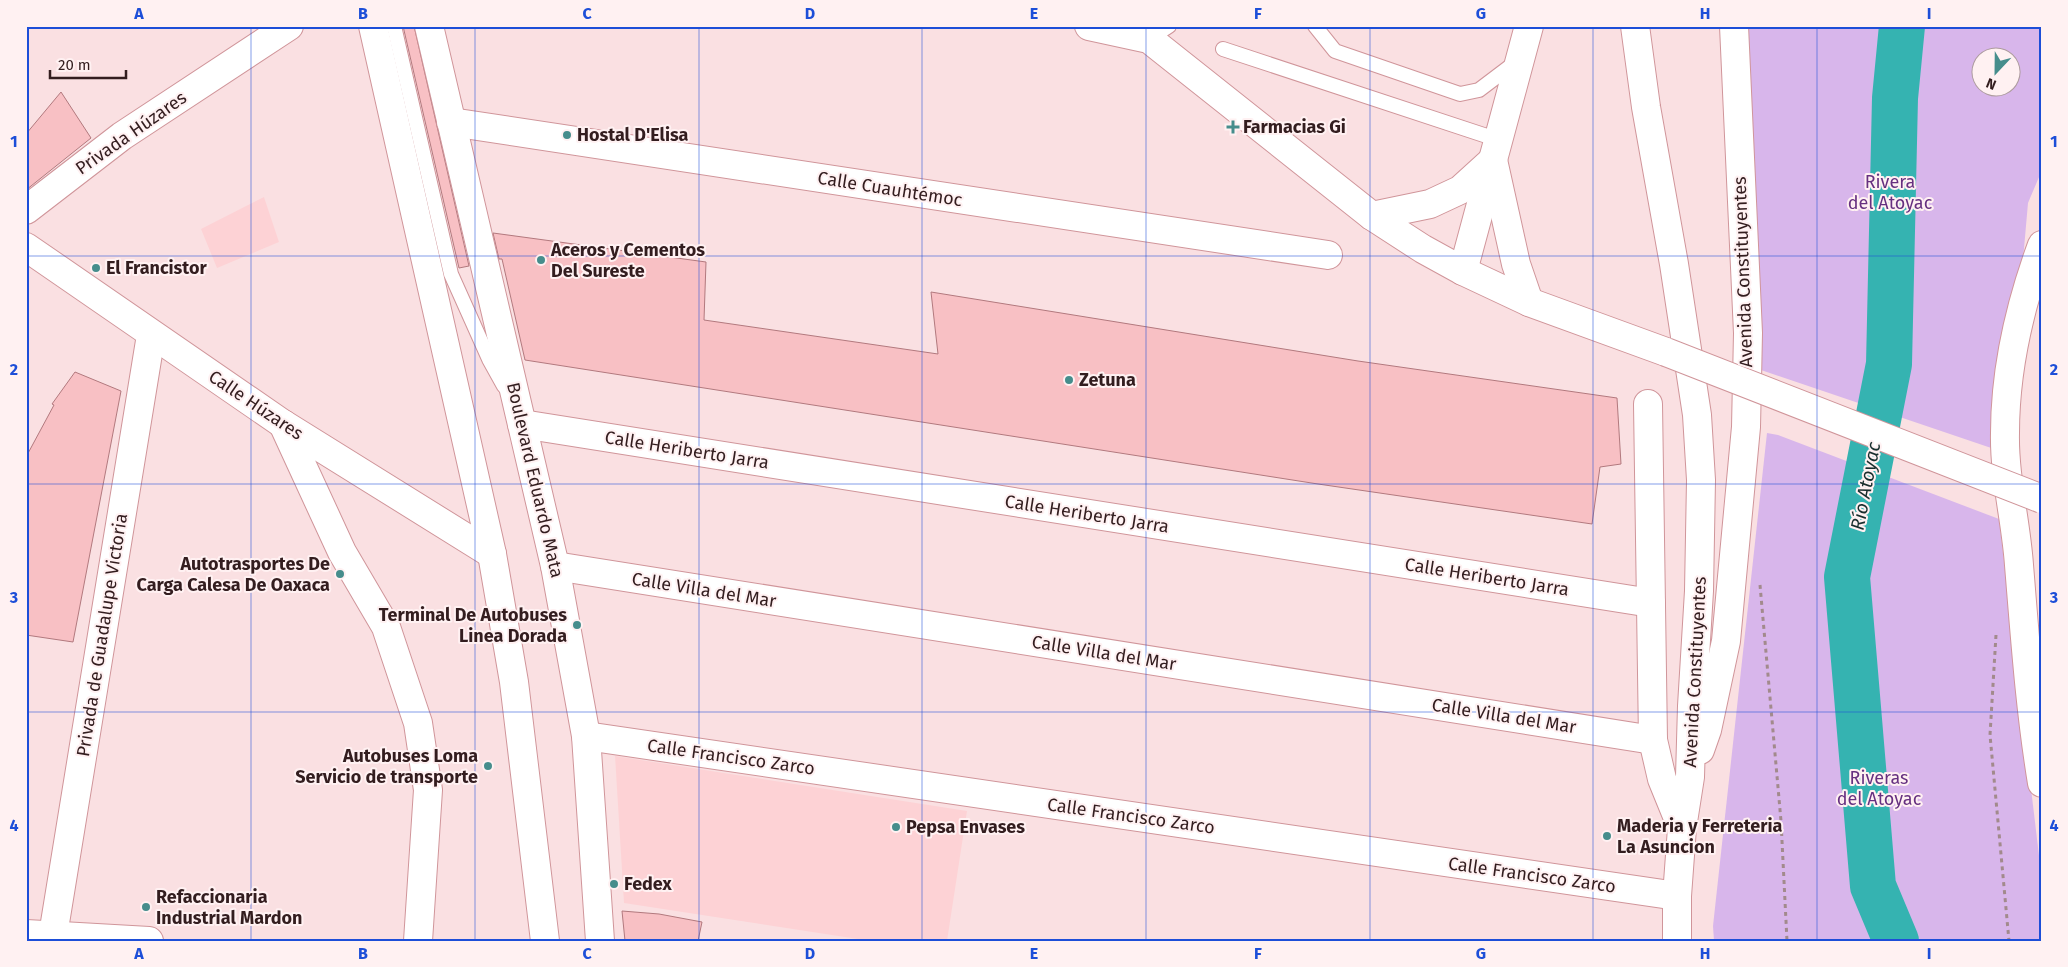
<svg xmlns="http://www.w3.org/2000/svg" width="2068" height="967" font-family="'Fira Sans',sans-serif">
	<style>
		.built { fill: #fdd2d5 }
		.green { fill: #d8b6eb; fill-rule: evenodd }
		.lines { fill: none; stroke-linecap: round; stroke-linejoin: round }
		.river { stroke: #35b3b1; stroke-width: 46 }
		.building { fill: #f8c0c4; stroke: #b2797e }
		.lane-casing { stroke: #d0959a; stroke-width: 16 }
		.street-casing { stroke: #d0959a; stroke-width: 30 }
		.secondary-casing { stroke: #d0959a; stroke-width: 30 }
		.primary-casing { stroke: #d0959a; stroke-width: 30 }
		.path { stroke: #a28a8c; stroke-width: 3; stroke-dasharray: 4 4; stroke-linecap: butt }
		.lane { stroke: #fff; stroke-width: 14 }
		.street { stroke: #fff; stroke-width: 28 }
		.secondary { stroke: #fff; stroke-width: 28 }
		.primary { stroke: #fff; stroke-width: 28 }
		.secondary-bridge-casing { stroke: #d0959a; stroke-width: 30; stroke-linecap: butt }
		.secondary-bridge { stroke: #fff; stroke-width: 28 }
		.grid { fill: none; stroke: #1d4ed8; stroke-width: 1; stroke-opacity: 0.55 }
		.poi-dot { fill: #468d8c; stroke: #fff1f2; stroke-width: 2 }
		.labels { text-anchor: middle; stroke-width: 4; stroke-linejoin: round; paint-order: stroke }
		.poi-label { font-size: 18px; font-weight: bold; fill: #331d1f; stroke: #fff1f2; text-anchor: start }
		.street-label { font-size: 18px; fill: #331d1f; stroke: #fff1f2 }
		.park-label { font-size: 18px; fill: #663080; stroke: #fff1f2 }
		.water-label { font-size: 19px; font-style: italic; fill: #182e2d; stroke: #fff1f2 }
		.neatline { fill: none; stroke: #1d4ed8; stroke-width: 2 }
		.grid-label { font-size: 16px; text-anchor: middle; font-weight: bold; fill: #1d4ed8 }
	</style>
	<rect width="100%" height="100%" fill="#fae0e2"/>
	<!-- built -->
	<g class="built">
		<polygon points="264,197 279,242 217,268 201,229"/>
		<polygon points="615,756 967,811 947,941 871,941 624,903"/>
	</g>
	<!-- green -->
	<g class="green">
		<path d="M 1739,26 L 2042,26 L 2042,170 L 2028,203 L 2006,453 L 1761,370 ZM 1980,58 L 2010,58 L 2010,88 L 1980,88 Z"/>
		<polygon points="1767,433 1778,435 1999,519 2042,881 2042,941 1714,941 1713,926"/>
	</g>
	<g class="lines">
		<!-- river -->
		<polyline class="river" points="1896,941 1873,886 1847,577 1889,364 1895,98 1902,26"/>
	</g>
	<!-- building -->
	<g class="building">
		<polygon points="403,26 414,26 469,266 459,268"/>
		<polygon points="61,92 91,138 26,190 26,134"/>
		<polygon points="493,233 706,262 704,320 938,354 931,292 1358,361 1617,398 1621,464 1600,467 1592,524 1318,484 525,360 502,259 499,259"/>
		<polygon points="75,372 121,391 73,642 26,635 26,457 54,405 52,404"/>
		<polygon points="622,911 659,914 702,922 698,941 625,941"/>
	</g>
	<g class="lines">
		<defs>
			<g id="lane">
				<polyline points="394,26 451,274 489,359 504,386"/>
				<polyline points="1315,26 1335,51 1460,94 1479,90 1516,62"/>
				<polyline points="1149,39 1169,26"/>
				<polyline points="1223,49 1499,140"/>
			</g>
			<g id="street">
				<polyline points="451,122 1328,255"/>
				<polyline points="26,210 122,136 289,26"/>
				<polyline points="26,247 283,424 492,554"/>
				<polyline points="1463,271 1529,26"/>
				<polyline points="1648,404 1653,740 1662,779 1682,828"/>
				<polyline points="283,424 342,552 386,627 418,723 428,790 418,941"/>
				<polyline points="522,424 1651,603"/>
				<polyline points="555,566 1653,740"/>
				<polyline points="586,736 1677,896"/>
				<polyline points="26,934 149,941"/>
				<polyline points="53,935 151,335"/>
			</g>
			<g id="secondary">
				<polyline points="373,26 492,554 514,682 545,941"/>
				<polyline points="429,26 555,566 586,736 600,941"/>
				<polyline points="1089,26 1149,39 1372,216 1423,249 1463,271 1529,302 1666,352"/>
				<polyline points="1493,160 1516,264 1529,302"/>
				<polyline points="1372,216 1430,204 1460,190 1493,160"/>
				<path d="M 2042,245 C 2020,305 2005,369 2005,433 C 2004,477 2016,521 2019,565 C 2025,638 2030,710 2042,783"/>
			</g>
			<g id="primary">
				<polyline points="1635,26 1646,107 1674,264 1697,415 1701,480 1699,591 1692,706 1690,777 1682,828 1677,896 1677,941"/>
				<polyline points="1700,750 1707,730 1726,641 1746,427 1748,333 1734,26"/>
			</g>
		</defs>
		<!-- lane casing -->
		<use href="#lane" class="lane-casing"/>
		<!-- street casing -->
		<use href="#street" class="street-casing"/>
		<!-- secondary casing -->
		<use href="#secondary" class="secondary-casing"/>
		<!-- primary casing -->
		<use href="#primary" class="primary-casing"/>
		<!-- path -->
		<g class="path">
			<polyline points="1760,585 1781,821 1787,941"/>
			<polyline points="1996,635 1990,735 2009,941"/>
		</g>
		<!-- lane -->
		<use href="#lane" class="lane"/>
		<!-- street -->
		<use href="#street" class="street"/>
		<!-- secondary -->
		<use href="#secondary" class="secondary"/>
		<!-- primary -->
		<use href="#primary" class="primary"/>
		<defs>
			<polyline id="secondary-bridge" points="1666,352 2042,499"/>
		</defs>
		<!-- secondary-bridge casing -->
		<use href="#secondary-bridge" class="secondary-bridge-casing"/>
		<!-- secondary-bridge -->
		<use href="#secondary-bridge" class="secondary-bridge"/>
	</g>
	<!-- grid -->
	<path class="grid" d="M 251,26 L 251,941M 475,26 L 475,941M 699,26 L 699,941M 922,26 L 922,941M 1146,26 L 1146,941M 1370,26 L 1370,941M 1593,26 L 1593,941M 1817,26 L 1817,941M 26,256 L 2042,256M 26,484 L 2042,484M 26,712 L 2042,712"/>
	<!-- markers -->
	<g class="poi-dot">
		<path d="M1230.5 119.5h5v5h5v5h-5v5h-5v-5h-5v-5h5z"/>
		<circle cx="567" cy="135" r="5"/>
		<circle cx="541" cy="260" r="5"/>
		<circle cx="96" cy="268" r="5"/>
		<circle cx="1069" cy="380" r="5"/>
		<circle cx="340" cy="574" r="5"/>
		<circle cx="577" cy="625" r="5"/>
		<circle cx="488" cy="766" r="5"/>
		<circle cx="896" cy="827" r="5"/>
		<circle cx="1607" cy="836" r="5"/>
		<circle cx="614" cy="884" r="5"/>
		<circle cx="146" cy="907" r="5"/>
	</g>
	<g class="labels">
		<!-- poi labels -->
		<g class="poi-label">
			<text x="1243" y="133">Farmacias Gi</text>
			<text x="577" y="141">Hostal D'Elisa</text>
			<text x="551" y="256">Aceros y Cementos<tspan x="551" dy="21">Del Sureste</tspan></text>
			<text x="106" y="274">El Francistor</text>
			<text x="1079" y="386">Zetuna</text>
			<text x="330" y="570" text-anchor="end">Autotrasportes De<tspan x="330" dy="21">Carga Calesa De Oaxaca</tspan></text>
			<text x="567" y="621" text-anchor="end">Terminal De Autobuses<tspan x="567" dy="21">Linea Dorada</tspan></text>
			<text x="478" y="762" text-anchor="end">Autobuses Loma<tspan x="478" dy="21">Servicio de transporte</tspan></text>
			<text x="1617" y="832">Maderia y Ferreteria<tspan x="1617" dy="21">La Asuncion</tspan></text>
			<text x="906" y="833">Pepsa Envases</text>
			<text x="624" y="890">Fedex</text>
			<text x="156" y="903">Refaccionaria<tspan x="156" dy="21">Industrial Mardon</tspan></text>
		</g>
		<!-- street labels -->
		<g class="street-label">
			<text transform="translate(131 133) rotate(-35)" y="6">Privada Húzares</text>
			<text transform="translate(890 189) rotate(9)" y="6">Calle Cuauhtémoc</text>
			<text transform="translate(1743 272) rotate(-92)" y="6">Avenida Constituyentes</text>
			<text transform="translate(256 405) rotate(34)" y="6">Calle Húzares</text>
			<text transform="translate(687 450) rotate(9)" y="6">Calle Heriberto Jarra</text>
			<text transform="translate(535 480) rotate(77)" y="6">Boulevard Eduardo Mata</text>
			<text transform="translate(1087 514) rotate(9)" y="6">Calle Heriberto Jarra</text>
			<text transform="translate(1487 577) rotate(9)" y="6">Calle Heriberto Jarra</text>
			<text transform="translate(704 590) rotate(9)" y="6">Calle Villa del Mar</text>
			<text transform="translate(102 635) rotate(-81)" y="6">Privada de Guadalupe Victoria</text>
			<text transform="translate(1104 653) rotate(9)" y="6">Calle Villa del Mar</text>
			<text transform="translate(1695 672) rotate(-87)" y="6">Avenida Constituyentes</text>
			<text transform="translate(1504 716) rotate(9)" y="6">Calle Villa del Mar</text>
			<text transform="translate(731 757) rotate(8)" y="6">Calle Francisco Zarco</text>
			<text transform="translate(1131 816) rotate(8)" y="6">Calle Francisco Zarco</text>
			<text transform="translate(1532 875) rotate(8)" y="6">Calle Francisco Zarco</text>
		</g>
		<!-- park labels -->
		<g class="park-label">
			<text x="1890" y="188">Rivera<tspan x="1890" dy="21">del Atoyac</tspan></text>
			<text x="1879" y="784">Riveras<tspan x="1879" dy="21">del Atoyac</tspan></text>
		</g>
		<!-- water labels -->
		<g class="water-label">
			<text transform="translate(1865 486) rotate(-79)" y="7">Río Atoyac</text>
		</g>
	</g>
	<!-- border -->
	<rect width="2068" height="967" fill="none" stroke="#fff1f2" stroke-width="55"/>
	<!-- north arrow -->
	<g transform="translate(1996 72) rotate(202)"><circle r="24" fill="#fff1f2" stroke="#ad9c9e"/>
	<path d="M0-4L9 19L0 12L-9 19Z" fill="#468d8c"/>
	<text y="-8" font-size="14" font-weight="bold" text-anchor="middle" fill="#331d1f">N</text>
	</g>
	<!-- scale -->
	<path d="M50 70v8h76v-8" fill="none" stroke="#331d1f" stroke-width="2.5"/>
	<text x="58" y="70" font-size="15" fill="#331d1f" stroke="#fff1f2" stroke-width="4" paint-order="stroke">20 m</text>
	<rect x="28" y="28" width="2012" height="912" class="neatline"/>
	<g class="grid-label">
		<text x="139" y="19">A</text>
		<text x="363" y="19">B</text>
		<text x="587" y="19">C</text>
		<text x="810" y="19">D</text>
		<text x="1034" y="19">E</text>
		<text x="1258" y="19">F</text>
		<text x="1481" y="19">G</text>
		<text x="1705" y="19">H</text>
		<text x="1929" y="19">I</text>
		<text x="14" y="147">1</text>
		<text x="2054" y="147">1</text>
		<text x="14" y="375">2</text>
		<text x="2054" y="375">2</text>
		<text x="14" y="603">3</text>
		<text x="2054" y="603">3</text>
		<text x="14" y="831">4</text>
		<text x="2054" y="831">4</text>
		<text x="139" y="959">A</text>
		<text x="363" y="959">B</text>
		<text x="587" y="959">C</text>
		<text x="810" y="959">D</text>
		<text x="1034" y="959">E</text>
		<text x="1258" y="959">F</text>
		<text x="1481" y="959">G</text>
		<text x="1705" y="959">H</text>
		<text x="1929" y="959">I</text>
	</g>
</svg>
